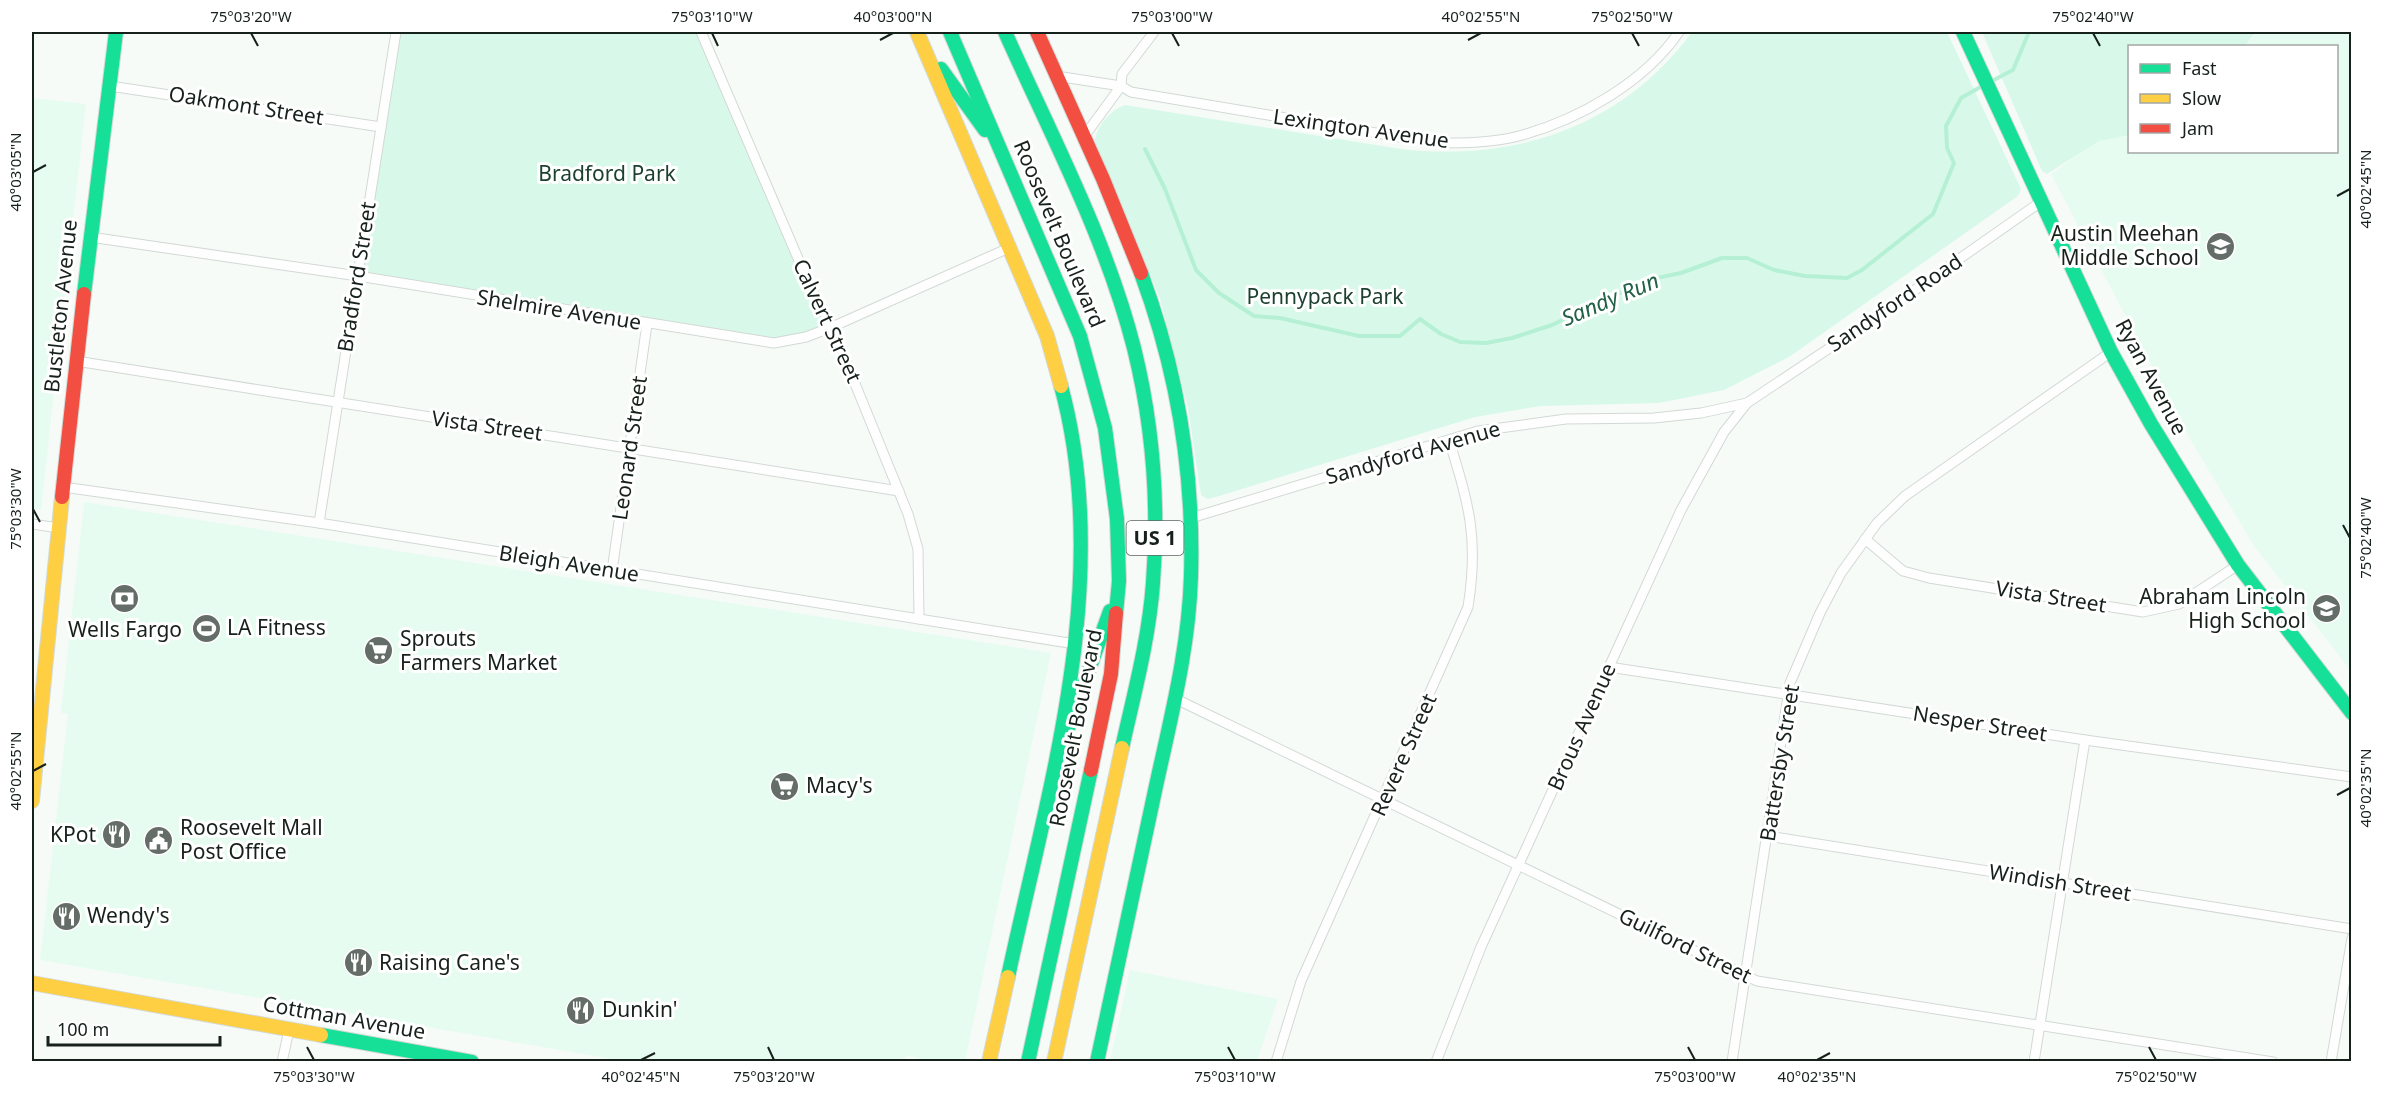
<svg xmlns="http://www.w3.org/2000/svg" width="2383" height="1093" font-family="'Noto Sans',sans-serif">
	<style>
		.built { fill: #e6fcf1 }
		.green { fill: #d8f9e9 }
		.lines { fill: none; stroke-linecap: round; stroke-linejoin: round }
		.stream { stroke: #b5f0d5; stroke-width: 4 }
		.street-casing { stroke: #d2d9d5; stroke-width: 11 }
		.fast-casing { stroke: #d2d9d5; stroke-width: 16 }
		.slow-casing { stroke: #d2d9d5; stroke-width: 16 }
		.jam-casing { stroke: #d2d9d5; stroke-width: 16 }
		.street { stroke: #fefefe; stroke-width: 9 }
		.fast { stroke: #16e098; stroke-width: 14 }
		.slow { stroke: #ffcf43; stroke-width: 14 }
		.jam { stroke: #f24e42; stroke-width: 14 }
		.ticks { fill: none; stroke: #17211c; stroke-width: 2 }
		.labels { text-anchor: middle; stroke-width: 6; stroke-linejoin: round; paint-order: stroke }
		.shield { fill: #fff; stroke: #5d6460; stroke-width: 1.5 }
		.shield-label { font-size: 20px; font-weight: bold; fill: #17211c }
		.street-label { font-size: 21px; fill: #17211c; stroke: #fff }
		.park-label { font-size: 21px; fill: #1c4031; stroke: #fff }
		.poi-label { font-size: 21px; fill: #17211c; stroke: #fff; text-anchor: start }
		.water-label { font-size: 22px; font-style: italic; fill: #226047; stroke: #fff }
		.neatline { fill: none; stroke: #17211c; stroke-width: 2 }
		.ticks-label { font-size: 15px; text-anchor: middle; fill: #17211c }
	</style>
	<rect width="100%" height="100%" fill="#f6fbf8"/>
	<!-- built -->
	<g class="built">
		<polygon points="2257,32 2351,32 2351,671 2254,546 2190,439 2051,174 2098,140 2129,133 2130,152 2336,152 2336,46 2246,46"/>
		<polygon points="32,98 86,104 41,510 32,508"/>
		<polygon points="84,502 1051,653 965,1061 936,1061 906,1056 904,1062 624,1061 40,960 68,714 61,713"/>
		<polygon points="1130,970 1278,999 1257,1061 1259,1061 1110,1061"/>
	</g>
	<!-- green -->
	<g class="green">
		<polygon points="396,32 701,32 832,327 774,343 358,276"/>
		<path d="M 1692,32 L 1947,32 L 2021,189 L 2018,196 L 1789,357 L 1724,390 L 1659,403 L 1541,406 L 1475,417 L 1216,497 L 1207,499 L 1201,495 L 1188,408 L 1160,299 L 1095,142 C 1095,128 1111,109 1125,105 L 1401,149 C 1515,162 1622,127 1692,32 Z"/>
		<polygon points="1982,32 2256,32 2245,46 2130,46 2129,135 2099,141 2047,174 2042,171"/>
	</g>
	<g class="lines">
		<!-- stream -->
		<g class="stream">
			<polyline points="1990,82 2013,70 2029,32"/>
			<polyline points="1145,149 1165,189 1196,270 1219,293 1254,316 1280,318 1359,336 1400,336 1420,319 1441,334 1460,342 1486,343 1512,338 1552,325 1647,280 1681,273 1722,258 1747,258 1774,270 1805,276 1847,278 1862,270 1933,214 1954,163 1947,148 1946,126 1961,98 1984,85"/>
		</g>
		<defs>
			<g id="street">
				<polyline points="701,32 809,284 832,327 908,514 918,549 919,619"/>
				<path d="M 1056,76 L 1121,86 L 1131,92 L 1436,143 C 1463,143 1492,143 1519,136 C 1578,120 1644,83 1679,32"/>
				<polyline points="110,86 381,127"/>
				<polyline points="1083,138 1121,86 1122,74 1154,32"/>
				<polyline points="90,237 358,276 774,343 806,337 832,327 1011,247"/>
				<polyline points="76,361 899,491"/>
				<polyline points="63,487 319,523 1075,644"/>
				<polyline points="1191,518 1478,431 1566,419 1654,418 1701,413 1747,403"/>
				<polyline points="319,523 396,32"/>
				<polyline points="32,524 59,528"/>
				<polyline points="1865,539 1903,571 1929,578 2143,612 2179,604 2238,565"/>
				<polyline points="612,571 647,324"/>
				<polyline points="1609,667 2085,740 2352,777"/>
				<polyline points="1176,699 1757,981 2273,1062"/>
				<polyline points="1768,836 2352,929"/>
				<polyline points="282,1062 289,1030"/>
				<path d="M 1276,1062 L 1301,981 L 1468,607 C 1479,538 1469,505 1449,440"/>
				<polyline points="1436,1062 1481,947 1609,667 1681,510 1724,432 1747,403 1879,315 2042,201"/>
				<polyline points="1732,1062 1790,683 1820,613 1841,573 1877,523 1905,496 2111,352"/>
				<polyline points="2034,1062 2085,740"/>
				<polyline points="2331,1062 2352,938"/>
			</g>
			<g id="fast">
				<polyline points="950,32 1080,336 1105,428 1117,519 1119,581 1116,613"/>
				<path d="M 1005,32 C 1051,135 1106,238 1134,348 C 1153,425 1159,504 1153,583 C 1149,639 1134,694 1122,748"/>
				<polyline points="1963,32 2111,352 2151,424 2238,565 2352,713"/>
				<polyline points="941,69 985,130"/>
				<polyline points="84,294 116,32"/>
				<polyline points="1068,728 1110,611"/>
				<path d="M 1008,977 C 1049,785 1114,581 1061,386"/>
				<polyline points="321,1035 472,1062"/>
				<polyline points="1028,1062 1091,770"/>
				<path d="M 1097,1062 C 1117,970 1136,878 1156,786 C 1171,717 1189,648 1191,576 C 1194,472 1177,370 1141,273"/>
			</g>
			<g id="slow">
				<polyline points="917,32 1047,336 1061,386"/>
				<polyline points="32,801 62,497"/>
				<polyline points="32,983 321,1035"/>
				<polyline points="989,1062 1008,977"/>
				<polyline points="1054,1062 1122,748"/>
			</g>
			<g id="jam">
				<polyline points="1037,32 1103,179 1141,273"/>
				<polyline points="62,497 84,294"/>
				<polyline points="1091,770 1111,674 1116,613"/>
			</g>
		</defs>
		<!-- street casing -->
		<use href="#street" class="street-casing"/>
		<!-- fast casing -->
		<use href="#fast" class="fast-casing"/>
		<!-- slow casing -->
		<use href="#slow" class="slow-casing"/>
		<!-- jam casing -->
		<use href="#jam" class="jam-casing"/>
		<!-- street -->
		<use href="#street" class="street"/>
		<!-- fast -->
		<use href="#fast" class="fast"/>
		<!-- slow -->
		<use href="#slow" class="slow"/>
		<!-- jam -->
		<use href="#jam" class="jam"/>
	</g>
	<!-- ticks -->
	<path class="ticks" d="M 251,33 L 258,46M 712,33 L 718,46M 1172,33 L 1179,46M 1632,33 L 1639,46M 2093,33 L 2100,46M 880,40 L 893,33M 1468,40 L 1481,33M 33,172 L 46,165M 2337,196 L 2350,189M 33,509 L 40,522M 2343,525 L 2350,538M 33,771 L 46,764M 2337,795 L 2350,788M 307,1047 L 314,1060M 768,1047 L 774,1060M 1228,1047 L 1235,1060M 1688,1047 L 1695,1060M 2149,1047 L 2156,1060M 641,1060 L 655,1053M 1817,1060 L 1830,1053"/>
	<!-- icons -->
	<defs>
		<symbol id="school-disc" viewBox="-11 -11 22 22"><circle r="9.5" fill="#656d69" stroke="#fff"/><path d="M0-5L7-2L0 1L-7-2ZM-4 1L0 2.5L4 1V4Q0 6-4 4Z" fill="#fff"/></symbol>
		<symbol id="bank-disc" viewBox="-11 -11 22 22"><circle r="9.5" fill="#656d69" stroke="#fff"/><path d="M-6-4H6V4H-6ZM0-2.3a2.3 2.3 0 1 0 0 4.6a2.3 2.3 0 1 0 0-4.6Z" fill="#fff"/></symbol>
		<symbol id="stadium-disc" viewBox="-11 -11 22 22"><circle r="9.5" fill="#656d69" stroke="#fff"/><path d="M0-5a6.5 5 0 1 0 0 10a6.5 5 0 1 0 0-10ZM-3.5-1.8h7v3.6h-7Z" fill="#fff"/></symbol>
		<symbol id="supermarket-disc" viewBox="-11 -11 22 22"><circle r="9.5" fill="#656d69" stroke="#fff"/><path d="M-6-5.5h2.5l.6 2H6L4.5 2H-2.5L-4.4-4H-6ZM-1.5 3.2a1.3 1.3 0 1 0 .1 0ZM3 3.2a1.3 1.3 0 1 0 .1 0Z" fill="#fff"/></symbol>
		<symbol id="restaurant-disc" viewBox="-11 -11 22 22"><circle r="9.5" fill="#656d69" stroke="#fff"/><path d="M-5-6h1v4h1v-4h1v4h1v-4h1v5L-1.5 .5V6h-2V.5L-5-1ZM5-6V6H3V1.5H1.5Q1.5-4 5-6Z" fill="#fff"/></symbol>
		<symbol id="civic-disc" viewBox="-11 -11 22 22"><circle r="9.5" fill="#656d69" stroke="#fff"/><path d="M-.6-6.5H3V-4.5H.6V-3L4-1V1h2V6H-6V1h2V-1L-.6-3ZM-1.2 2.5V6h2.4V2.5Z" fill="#fff"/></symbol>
	</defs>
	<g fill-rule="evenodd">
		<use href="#school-disc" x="2204" y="230" width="33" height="33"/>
		<use href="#bank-disc" x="108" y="582" width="33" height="33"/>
		<use href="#school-disc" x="2310" y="592" width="33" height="33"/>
		<use href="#stadium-disc" x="190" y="612" width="33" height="33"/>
		<use href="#supermarket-disc" x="362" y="634" width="33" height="33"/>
		<use href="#supermarket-disc" x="768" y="770" width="33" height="33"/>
		<use href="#restaurant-disc" x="100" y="818" width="33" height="33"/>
		<use href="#civic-disc" x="142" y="824" width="33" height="33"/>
		<use href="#restaurant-disc" x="50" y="900" width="33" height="33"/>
		<use href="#restaurant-disc" x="342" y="946" width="33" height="33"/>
		<use href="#restaurant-disc" x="564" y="994" width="33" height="33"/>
	</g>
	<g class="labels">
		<!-- shield labels -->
		<rect class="shield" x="1126.5" y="521" width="57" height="34" rx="4.5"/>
		<g class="shield-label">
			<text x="1155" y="545">US 1</text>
		</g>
		<!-- street labels -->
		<g class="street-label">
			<text transform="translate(246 106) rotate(9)" y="7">Oakmont Street</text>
			<text transform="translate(1361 129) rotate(8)" y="7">Lexington Avenue</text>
			<text transform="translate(1059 234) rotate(67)" y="7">Roosevelt Boulevard</text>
			<text transform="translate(357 277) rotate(-81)" y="7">Bradford Street</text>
			<text transform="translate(1895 303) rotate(-34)" y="7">Sandyford Road</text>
			<text transform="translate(61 306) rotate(-84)" y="7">Bustleton Avenue</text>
			<text transform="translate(559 310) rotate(9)" y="7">Shelmire Avenue</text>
			<text transform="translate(827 321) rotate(65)" y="7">Calvert Street</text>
			<text transform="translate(2151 377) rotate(62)" y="7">Ryan Avenue</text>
			<text transform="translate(487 426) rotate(8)" y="7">Vista Street</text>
			<text transform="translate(630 448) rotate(-82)" y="7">Leonard Street</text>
			<text transform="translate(1413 453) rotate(-16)" y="7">Sandyford Avenue</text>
			<text transform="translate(569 564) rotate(9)" y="7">Bleigh Avenue</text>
			<text transform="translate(2051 597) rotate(9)" y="7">Vista Street</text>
			<text transform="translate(1980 724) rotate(9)" y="7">Nesper Street</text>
			<text transform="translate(1582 727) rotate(-66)" y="7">Brous Avenue</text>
			<text transform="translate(1076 728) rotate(-79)" y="7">Roosevelt Boulevard</text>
			<text transform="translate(1404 755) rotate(-66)" y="7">Revere Street</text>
			<text transform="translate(1780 763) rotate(-81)" y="7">Battersby Street</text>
			<text transform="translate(2060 883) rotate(9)" y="7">Windish Street</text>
			<text transform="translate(1685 946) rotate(26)" y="7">Guilford Street</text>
			<text transform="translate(344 1018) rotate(10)" y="7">Cottman Avenue</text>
		</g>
		<!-- park labels -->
		<g class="park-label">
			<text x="607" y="181">Bradford Park</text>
			<text x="1325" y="304">Pennypack Park</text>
		</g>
		<!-- poi labels -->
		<g class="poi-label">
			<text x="2199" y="241" text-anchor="end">Austin Meehan<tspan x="2199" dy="24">Middle School</tspan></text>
			<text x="2306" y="604" text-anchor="end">Abraham Lincoln<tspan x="2306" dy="24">High School</tspan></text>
			<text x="227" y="635">LA Fitness</text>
			<text x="125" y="637" text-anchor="middle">Wells Fargo</text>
			<text x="400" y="646">Sprouts<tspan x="400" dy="24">Farmers Market</tspan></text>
			<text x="806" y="793">Macy's</text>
			<text x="180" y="835">Roosevelt Mall<tspan x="180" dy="24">Post Office</tspan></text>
			<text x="96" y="842" text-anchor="end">KPot</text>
			<text x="87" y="923">Wendy's</text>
			<text x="379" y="970">Raising Cane's</text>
			<text x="602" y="1017">Dunkin'</text>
		</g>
		<!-- water labels -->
		<g class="water-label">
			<text transform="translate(1610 299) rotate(-23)" y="8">Sandy Run</text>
		</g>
	</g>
	<!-- border -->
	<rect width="2383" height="1093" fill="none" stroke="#ffffff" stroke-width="66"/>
	<!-- legend -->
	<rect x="2128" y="45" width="210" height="108" fill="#ffffff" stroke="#a2a6a4" stroke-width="1.5"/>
	<rect x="2140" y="64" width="30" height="9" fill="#16e098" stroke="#a2a6a4" stroke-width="1.5"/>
	<text x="2182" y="75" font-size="18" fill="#17211c">Fast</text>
	<rect x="2140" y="94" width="30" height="9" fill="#ffcf43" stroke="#a2a6a4" stroke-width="1.5"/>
	<text x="2182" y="105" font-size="18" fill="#17211c">Slow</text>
	<rect x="2140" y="124" width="30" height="9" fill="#f24e42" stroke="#a2a6a4" stroke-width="1.5"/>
	<text x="2182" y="135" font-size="18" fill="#17211c">Jam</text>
	<!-- scale -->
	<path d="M48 1036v9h172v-9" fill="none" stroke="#17211c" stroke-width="3"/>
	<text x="57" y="1036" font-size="18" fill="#17211c" stroke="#ffffff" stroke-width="4.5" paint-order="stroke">100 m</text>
	<rect x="33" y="33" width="2317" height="1027" class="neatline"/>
	<g class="ticks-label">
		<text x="251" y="22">75°03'20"W</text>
		<text x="712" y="22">75°03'10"W</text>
		<text x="893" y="22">40°03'00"N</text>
		<text x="1172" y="22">75°03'00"W</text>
		<text x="1481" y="22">40°02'55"N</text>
		<text x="1632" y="22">75°02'50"W</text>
		<text x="2093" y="22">75°02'40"W</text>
		<text transform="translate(16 172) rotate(-90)" y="5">40°03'05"N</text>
		<text transform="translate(2366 189) rotate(-90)" y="5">40°02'45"N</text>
		<text transform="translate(16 509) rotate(-90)" y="5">75°03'30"W</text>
		<text transform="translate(2366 538) rotate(-90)" y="5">75°02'40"W</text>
		<text transform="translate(16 771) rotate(-90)" y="5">40°02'55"N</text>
		<text transform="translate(2366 788) rotate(-90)" y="5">40°02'35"N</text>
		<text x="314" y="1082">75°03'30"W</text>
		<text x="641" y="1082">40°02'45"N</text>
		<text x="774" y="1082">75°03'20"W</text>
		<text x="1235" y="1082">75°03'10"W</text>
		<text x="1695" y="1082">75°03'00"W</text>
		<text x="1817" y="1082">40°02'35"N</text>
		<text x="2156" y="1082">75°02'50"W</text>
	</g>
</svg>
